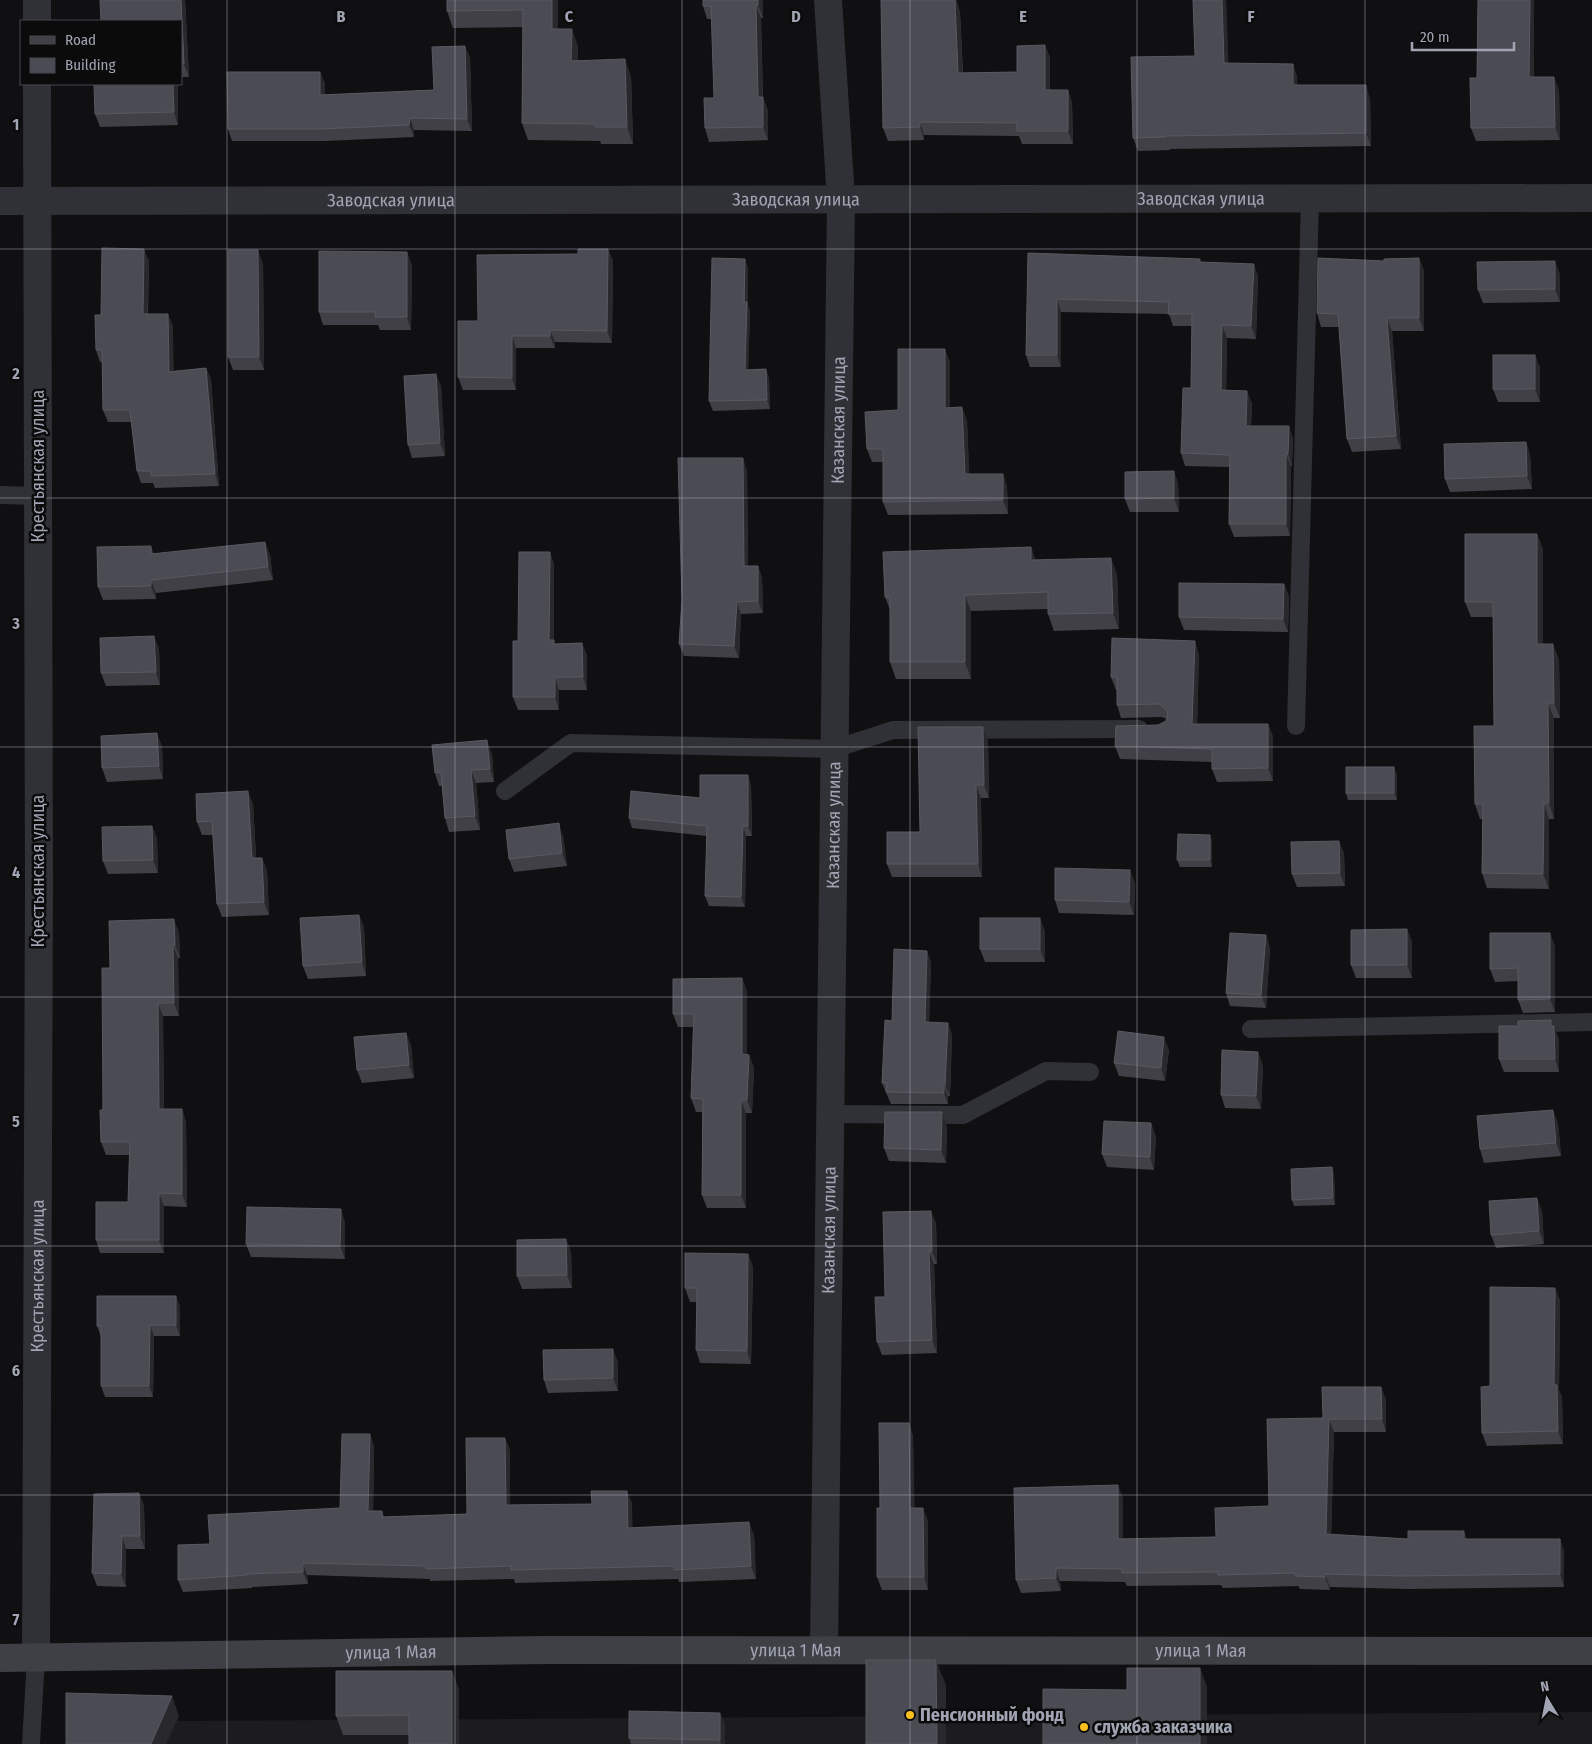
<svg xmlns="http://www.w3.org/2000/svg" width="1592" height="1744" font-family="'Fira Sans Condensed',sans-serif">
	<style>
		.built { fill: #1c1b1e }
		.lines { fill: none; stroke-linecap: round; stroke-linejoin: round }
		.lane { stroke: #303136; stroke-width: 18 }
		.street { stroke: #303136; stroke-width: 28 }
		.secondary { stroke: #3e4046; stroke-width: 28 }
		.wall { fill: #414047 }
		.shaded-wall { fill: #29282d }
		.building { fill: #4b4b53; stroke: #595962 }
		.grid { fill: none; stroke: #a0a4b3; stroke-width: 1; stroke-opacity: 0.55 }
		.poi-dot { fill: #fbbf1e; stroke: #0b0b0c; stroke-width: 2 }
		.labels { text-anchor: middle; stroke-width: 5; stroke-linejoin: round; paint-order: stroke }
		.street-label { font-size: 18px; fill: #a0a4b3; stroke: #0b0b0c }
		.poi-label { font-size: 18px; font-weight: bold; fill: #a0a4b3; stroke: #0b0b0c; text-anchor: start }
		.grid-label { font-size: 16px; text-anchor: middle; font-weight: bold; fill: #a0a4b3; stroke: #0b0b0c; stroke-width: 5; stroke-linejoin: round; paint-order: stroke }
	</style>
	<rect width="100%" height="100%" fill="#100f11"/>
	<!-- built -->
	<polygon class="built" points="1592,1712 1592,1744 82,1744 176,1721"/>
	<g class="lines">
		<!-- lane -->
		<g class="lane">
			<polyline points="0,495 38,496"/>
			<polyline points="1296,726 1310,199"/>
			<polyline points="505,791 571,743 834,749 893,730 1139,729"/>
			<polyline points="1251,1029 1592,1022"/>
			<polyline points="830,1114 963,1115 1046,1071 1090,1072"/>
			<polyline points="31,1744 36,1658"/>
		</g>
		<!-- street -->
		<g class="street">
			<polyline points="37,0 37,21"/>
			<path id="s1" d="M 0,201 L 1592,198"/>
			<path id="s2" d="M 824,1650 L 841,199 L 828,0"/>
			<path id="s3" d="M 36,1658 L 39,888 L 37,84"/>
		</g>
		<!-- secondary -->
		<path class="secondary" id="s4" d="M 0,1658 L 550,1650 L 1592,1651"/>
	</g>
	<!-- wall -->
	<g class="wall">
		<polygon points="100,0 185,0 189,77 181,77 181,21"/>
		<polygon points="558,0 558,29 578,46 578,61 631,76 633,144 601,144 600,141 528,140 522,123 523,27 453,28 447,11"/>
		<polygon points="763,0 763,18 761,18 763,97 768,111 768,140 709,142 705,128 714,98 712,19 707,19 703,6"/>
		<polygon points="881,0 956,0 960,12 963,73 1017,72 1045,45 1050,58 1050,90 1068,90 1072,103 1073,144 1022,144 1019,136 924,135 924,140 888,141 883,128"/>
		<polygon points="1226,0 1228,63 1293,64 1297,77 1297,85 1370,98 1371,146 1170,149 1170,150 1138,151 1133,138 1195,56"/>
		<polygon points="1478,0 1534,0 1534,77 1559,90 1560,140 1476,141 1471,128 1477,78"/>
		<polygon points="465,46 470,58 472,131 414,130 414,137 325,141 232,141 228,129 320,72 325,84 325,95 434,90"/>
		<polygon points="178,84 178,125 100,127 95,114"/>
		<polygon points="608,249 613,261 612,343 555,342 555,348 516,348 516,390 463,390 458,377 478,321 578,254"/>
		<polygon points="1028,253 1201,262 1258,276 1256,339 1227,338 1226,390 1252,403 1251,426 1293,438 1292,466 1291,466 1290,536 1234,537 1229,524 1229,467 1185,466 1181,453 1191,388 1192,326 1173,326 1169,314 1061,312 1061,367 1030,367 1026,355"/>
		<polygon points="1419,258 1424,271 1424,331 1392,331 1401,449 1352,452 1347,439 1339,327 1321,327 1317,313 1384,261"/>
		<polygon points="149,261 148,314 173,326 173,371 206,368 211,380 219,486 155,488 153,483 141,483 137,471 131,422 108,422 103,410 102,362 100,362 96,350 101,315"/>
		<polygon points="263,264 264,370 233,370 228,357"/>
		<polygon points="412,265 411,330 380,330 378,325 323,325 319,312"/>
		<polygon points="748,268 748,305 750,312 748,370 766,369 769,379 770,409 713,411 709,401"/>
		<polygon points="1560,274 1560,302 1483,303 1478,290"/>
		<polygon points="1535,355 1540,368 1540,402 1498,402 1493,389"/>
		<polygon points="950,362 950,408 967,420 969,474 1003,474 1007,487 1008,514 888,515 883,502 883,462 872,462 867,449 898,410"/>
		<polygon points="436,374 441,387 445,456 412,458 408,445"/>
		<polygon points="1526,442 1530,455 1532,489 1450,492 1445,479"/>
		<polygon points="747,470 748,566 758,566 762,578 763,613 741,614 739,658 684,656 679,644"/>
		<polygon points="1174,471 1178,484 1179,512 1130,512 1125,499"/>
		<polygon points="1537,534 1543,550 1543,644 1559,659 1560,718 1554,718 1554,819 1549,819 1549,889 1487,888 1482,873 1482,819 1480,819 1475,804 1494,726 1493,617 1471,617 1465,602"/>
		<polygon points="151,546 153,553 270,555 273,580 156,593 156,599 103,600 98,587"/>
		<polygon points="1031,547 1035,560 1117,574 1119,629 1054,631 1048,614 1048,609 971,611 971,679 896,679 890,662 890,610 885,597"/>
		<polygon points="550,552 554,565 554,641 555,644 582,643 587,656 587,690 559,690 559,710 518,710 513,697 518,641"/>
		<polygon points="1284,584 1289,597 1288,632 1184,630 1179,617"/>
		<polygon points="154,636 159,649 160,685 106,686 101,673"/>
		<polygon points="1199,654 1197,724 1268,724 1273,737 1273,781 1217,782 1212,769 1212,762 1120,759 1115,746 1158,725 1166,721 1167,719 1162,717 1121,718 1117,705 1117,690 1116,690 1111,677"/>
		<polygon points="988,740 989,798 981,798 982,877 892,877 887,864 920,832"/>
		<polygon points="162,746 163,779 107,782 102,768"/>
		<polygon points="492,754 494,782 476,783 480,830 449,832 445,818 442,786 439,786 435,773"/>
		<polygon points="1397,774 1397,800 1348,800 1346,793"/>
		<polygon points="751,785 752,836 746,836 745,907 709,906 705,896 707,836 632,828 629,818 700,798"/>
		<polygon points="253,804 256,858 262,858 267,871 269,915 222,917 217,904 213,835 202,835 197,822"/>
		<polygon points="152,826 157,839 158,873 108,874 103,861"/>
		<polygon points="1210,835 1212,841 1212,867 1180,867 1177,860"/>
		<polygon points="563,836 567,866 514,872 509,859"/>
		<polygon points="1339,841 1344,854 1345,886 1297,887 1292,874"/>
		<polygon points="1135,883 1134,915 1059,913 1055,900"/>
		<polygon points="359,915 364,928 366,976 308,979 303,966"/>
		<polygon points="1407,929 1412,942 1412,978 1356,978 1351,965"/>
		<polygon points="1045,931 1045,962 985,962 980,949"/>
		<polygon points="179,932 180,958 178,958 179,1016 163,1016 164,1109 182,1109 186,1122 187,1207 164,1206 164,1253 100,1253 96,1240 128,1202 129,1155 106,1155 101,1142 110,968"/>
		<polygon points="1266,935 1270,948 1266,1008 1230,1006 1226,993"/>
		<polygon points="1555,946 1555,1012 1523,1013 1518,1000 1518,981 1495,982 1490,969"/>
		<polygon points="931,962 929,1022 952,1034 950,1096 948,1096 948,1104 891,1104 882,1083 892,1021"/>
		<polygon points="742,978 747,992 747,1055 749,1055 754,1068 752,1113 746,1113 746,1208 707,1208 702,1195 702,1112 696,1112 691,1098 693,1027 678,1027 673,1014"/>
		<polygon points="406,1033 411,1046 414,1078 362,1083 357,1070"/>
		<polygon points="1559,1039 1559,1072 1504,1072 1499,1059"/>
		<polygon points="1169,1050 1165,1081 1119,1076 1114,1063"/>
		<polygon points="1263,1065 1261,1109 1225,1108 1221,1095"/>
		<polygon points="1558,1123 1561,1156 1484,1163 1480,1149"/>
		<polygon points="947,1126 946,1163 889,1161 884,1148"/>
		<polygon points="1156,1136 1154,1170 1107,1167 1102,1154"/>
		<polygon points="1332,1167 1334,1174 1335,1205 1294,1206 1292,1200"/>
		<polygon points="931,1211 936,1224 937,1264 934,1264 937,1353 882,1355 877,1342 885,1297"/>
		<polygon points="1542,1211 1544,1244 1496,1248 1491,1235"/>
		<polygon points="345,1222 345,1259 251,1257 246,1244"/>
		<polygon points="566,1239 571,1252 572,1288 522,1289 517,1276"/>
		<polygon points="748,1254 753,1267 751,1364 700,1363 696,1350 697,1302 690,1302 685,1288"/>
		<polygon points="1555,1288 1560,1301 1559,1390 1562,1398 1563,1444 1487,1446 1482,1433 1490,1386"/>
		<polygon points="180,1306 180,1336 154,1336 153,1397 105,1397 101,1386 101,1337 97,1326"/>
		<polygon points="618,1362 618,1391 548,1393 544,1380"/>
		<polygon points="1381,1387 1386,1400 1386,1432 1334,1432 1331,1534 1408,1539 1560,1539 1564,1552 1564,1587 1408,1589 1330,1587 1330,1590 1300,1589 1298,1586 1223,1588 1221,1585 1127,1586 1125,1582 1060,1581 1061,1591 1021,1593 1016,1580 1123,1498 1123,1539 1216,1537 1269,1506 1323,1418"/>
		<polygon points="909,1423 913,1436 914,1508 928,1521 928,1590 882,1590 877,1577 880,1508"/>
		<polygon points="370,1434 374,1447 373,1511 382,1511 384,1517 467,1514 505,1438 510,1451 510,1505 592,1504 627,1491 632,1504 632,1528 754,1535 756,1579 679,1582 678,1579 515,1583 514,1579 430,1581 430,1579 307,1575 308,1584 252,1587 252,1588 183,1592 178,1580 210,1544 340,1508"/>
		<polygon points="139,1493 144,1506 145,1549 126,1549 126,1587 97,1586 92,1573"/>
		<polygon points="452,1671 459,1690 459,1744 409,1744 409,1735 343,1735 336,1716"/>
		<polygon points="720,1713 725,1726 725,1744 631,1744 629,1738"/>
	</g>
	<!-- shaded-wall -->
	<g class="shaded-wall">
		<polygon points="181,0 185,0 189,77 184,64"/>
		<polygon points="552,0 558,0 558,46 552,29"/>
		<polygon points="758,0 763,0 763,18 758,5"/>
		<polygon points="955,0 960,12 963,86 958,73"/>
		<polygon points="1222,0 1226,0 1229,76 1224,63"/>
		<polygon points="1530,0 1534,0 1534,90 1529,77"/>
		<polygon points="756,5 761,18 763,111 758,97"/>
		<polygon points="572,29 578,46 578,78 571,61"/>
		<polygon points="1045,45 1050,58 1050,103 1045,90"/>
		<polygon points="465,46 470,58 472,131 467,119"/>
		<polygon points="625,59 631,76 633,144 627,127"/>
		<polygon points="1293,64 1297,77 1298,98 1293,85"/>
		<polygon points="320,72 325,84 325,107 320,95"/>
		<polygon points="1554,77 1559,90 1560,140 1555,127"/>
		<polygon points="173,84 178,84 178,125 174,112"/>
		<polygon points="1366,85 1370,98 1371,146 1366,133"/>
		<polygon points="1068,90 1072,103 1073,144 1068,131"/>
		<polygon points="763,97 768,111 768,140 763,127"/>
		<polygon points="410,118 414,130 414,137 409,125"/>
		<polygon points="920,122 924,135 924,140 920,127"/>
		<polygon points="144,249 149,261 147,326 143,314"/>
		<polygon points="608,249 613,261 612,343 607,331"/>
		<polygon points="258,250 263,264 264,370 259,357"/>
		<polygon points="407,252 412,265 411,330 407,317"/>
		<polygon points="1419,258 1424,271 1424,331 1419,318"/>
		<polygon points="745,259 748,268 748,305 750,312 748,379 745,370"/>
		<polygon points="1555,261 1560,274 1560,302 1555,289"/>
		<polygon points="1254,264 1258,276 1256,339 1251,326"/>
		<polygon points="1057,299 1061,312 1061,367 1057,355"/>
		<polygon points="168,314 173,326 174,384 169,372"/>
		<polygon points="1387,318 1392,331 1401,449 1396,436"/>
		<polygon points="1222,325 1227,338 1226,402 1221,390"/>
		<polygon points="550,330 555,342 555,348 550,336"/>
		<polygon points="512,336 516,348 516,390 512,378"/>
		<polygon points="945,349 950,362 950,421 945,408"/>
		<polygon points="1535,355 1540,368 1540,402 1535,389"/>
		<polygon points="206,368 211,380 219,486 215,474"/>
		<polygon points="766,369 769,379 770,409 767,400"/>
		<polygon points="436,374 441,387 445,456 440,443"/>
		<polygon points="1247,391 1252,403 1250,438 1246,426"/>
		<polygon points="962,407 967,420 970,488 965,474"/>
		<polygon points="1289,426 1293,438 1292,466 1288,454"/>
		<polygon points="1526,442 1530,455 1532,489 1527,476"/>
		<polygon points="1286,454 1291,466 1290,536 1286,524"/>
		<polygon points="743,458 747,470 748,578 744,566"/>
		<polygon points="1174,471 1178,484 1179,512 1174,498"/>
		<polygon points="1003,474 1007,487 1008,514 1003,500"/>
		<polygon points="1537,534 1543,550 1543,659 1537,644"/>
		<polygon points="265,542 270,555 273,580 268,567"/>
		<polygon points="1031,547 1037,564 1031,560"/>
		<polygon points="550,552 554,565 554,641 559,653 549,640"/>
		<polygon points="1111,558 1117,574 1119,629 1113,613"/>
		<polygon points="758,566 762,578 763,613 758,601"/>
		<polygon points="151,580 156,593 156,599 151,586"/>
		<polygon points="1284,584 1289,597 1288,632 1283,619"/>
		<polygon points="965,595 971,611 971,679 965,662"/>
		<polygon points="737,602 741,614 739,658 734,646"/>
		<polygon points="154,636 159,649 160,685 156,672"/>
		<polygon points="1195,641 1199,654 1197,737 1192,724"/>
		<polygon points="582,643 587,656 587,690 583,677"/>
		<polygon points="1553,644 1559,659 1560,718 1554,703"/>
		<polygon points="555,677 559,690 559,710 555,697"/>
		<polygon points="1548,703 1554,718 1554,819 1549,803"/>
		<polygon points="1268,724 1273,737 1273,781 1268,768"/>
		<polygon points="983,727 988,740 989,798 984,785"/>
		<polygon points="157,733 162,746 163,779 159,766"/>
		<polygon points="487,740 492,754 494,782 490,769"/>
		<polygon points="1394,767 1397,774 1397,800 1394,793"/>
		<polygon points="471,770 476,783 480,830 475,816"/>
		<polygon points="748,775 751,785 752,836 748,826"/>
		<polygon points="976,785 981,798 982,877 978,864"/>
		<polygon points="248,791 253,804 257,871 252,858"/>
		<polygon points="1544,803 1549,819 1549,889 1543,874"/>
		<polygon points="559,823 563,836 567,866 562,853"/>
		<polygon points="152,826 157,839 158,873 153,860"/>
		<polygon points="743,826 746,836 745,907 741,897"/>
		<polygon points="1210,835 1212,841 1212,867 1210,860"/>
		<polygon points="1339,841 1344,854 1345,886 1340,873"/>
		<polygon points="262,858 267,871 269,915 264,902"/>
		<polygon points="1130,870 1135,883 1134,915 1129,902"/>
		<polygon points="359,915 364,928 366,976 362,962"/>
		<polygon points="1040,918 1045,931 1045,962 1040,949"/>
		<polygon points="174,919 179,932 180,958 175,945"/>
		<polygon points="1407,929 1412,942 1412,978 1407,965"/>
		<polygon points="1550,933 1555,946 1555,1012 1550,999"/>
		<polygon points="1266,935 1270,948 1266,1008 1261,995"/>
		<polygon points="173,945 178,958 179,1016 174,1003"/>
		<polygon points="927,951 931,962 929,1033 925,1022"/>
		<polygon points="742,978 747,992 747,1068 742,1054"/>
		<polygon points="158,1003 163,1016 164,1123 159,1109"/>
		<polygon points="1551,1020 1554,1031 1554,1026 1559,1039 1559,1072 1555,1059"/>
		<polygon points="948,1023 952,1034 950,1096 945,1085"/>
		<polygon points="406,1033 411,1046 414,1078 409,1065"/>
		<polygon points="1164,1037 1169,1050 1165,1081 1161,1068"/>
		<polygon points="1258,1052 1263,1065 1261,1109 1256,1096"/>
		<polygon points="749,1055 754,1068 752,1113 747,1100"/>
		<polygon points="944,1085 948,1096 948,1104 944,1093"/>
		<polygon points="741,1100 746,1113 746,1208 741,1195"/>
		<polygon points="182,1109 186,1122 187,1207 182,1194"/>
		<polygon points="1553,1110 1558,1123 1561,1156 1556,1143"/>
		<polygon points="942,1112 947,1126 946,1163 941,1150"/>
		<polygon points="1151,1123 1156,1136 1154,1170 1150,1157"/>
		<polygon points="1332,1167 1334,1174 1335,1205 1333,1198"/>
		<polygon points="159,1193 164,1206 164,1253 159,1240"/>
		<polygon points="1537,1198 1542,1211 1544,1244 1539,1231"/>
		<polygon points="341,1209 345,1222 345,1259 340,1246"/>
		<polygon points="931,1211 936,1224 937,1264 932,1251"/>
		<polygon points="566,1239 571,1252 572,1288 567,1275"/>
		<polygon points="929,1251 934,1264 937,1353 932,1340"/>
		<polygon points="748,1254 753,1267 751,1364 747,1351"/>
		<polygon points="1555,1288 1560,1301 1559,1390 1562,1398 1563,1444 1558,1431 1554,1385"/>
		<polygon points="176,1296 180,1306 180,1336 176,1325"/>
		<polygon points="150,1325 154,1336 153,1397 149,1386"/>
		<polygon points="613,1349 618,1362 618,1391 613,1378"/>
		<polygon points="1381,1387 1386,1400 1386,1432 1382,1419"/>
		<polygon points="1329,1419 1334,1432 1331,1547 1326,1534"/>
		<polygon points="909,1423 913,1436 915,1521 910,1508"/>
		<polygon points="370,1434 374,1447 373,1523 368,1511"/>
		<polygon points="505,1438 510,1451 510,1517 506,1505"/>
		<polygon points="1118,1485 1123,1498 1123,1552 1118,1539"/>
		<polygon points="627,1491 632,1504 633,1540 628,1528"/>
		<polygon points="139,1493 144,1506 145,1549 140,1536"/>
		<polygon points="923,1508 928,1521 928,1590 924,1577"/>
		<polygon points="749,1522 754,1535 756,1579 751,1566"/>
		<polygon points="1464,1531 1469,1544 1464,1539"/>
		<polygon points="122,1536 126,1549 126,1587 121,1574"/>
		<polygon points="1560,1539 1564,1552 1564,1587 1560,1574"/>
		<polygon points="303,1563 307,1575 308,1584 303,1572"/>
		<polygon points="1056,1568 1060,1581 1061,1591 1056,1578"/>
		<polygon points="1325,1574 1330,1587 1330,1590 1325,1577"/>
		<polygon points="936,1660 946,1685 946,1744 937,1744"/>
		<polygon points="1200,1668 1207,1687 1207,1744 1200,1744"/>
		<polygon points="452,1671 459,1690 459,1744 452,1744"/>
		<polygon points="172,1696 179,1716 166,1744 151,1744"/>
		<polygon points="720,1713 725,1726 725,1744 721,1744 720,1740"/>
	</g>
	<!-- building -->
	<g class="building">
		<polygon points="100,0 181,0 184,64 181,64 181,21 101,21"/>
		<polygon points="447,0 552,0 552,29 572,29 571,61 625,59 627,127 595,127 595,124 522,123 523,10 447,11"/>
		<polygon points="703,0 758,0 758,5 756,5 758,97 763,97 763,127 705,128 704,98 714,98 711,6 703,6"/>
		<polygon points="881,0 955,0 958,73 1017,72 1017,46 1045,45 1045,90 1068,90 1068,131 1017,131 1017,123 920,122 920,127 883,128"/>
		<polygon points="1193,0 1222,0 1224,63 1293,64 1293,85 1366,85 1366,133 1165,136 1165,137 1133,138 1131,57 1195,56"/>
		<polygon points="1478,0 1530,0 1529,77 1554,77 1555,127 1471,128 1470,78 1477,78"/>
		<polygon points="465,46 467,119 410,118 409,125 320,129 228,129 227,72 320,72 320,95 434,90 432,47"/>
		<polygon points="94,84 173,84 174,112 95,114"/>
		<polygon points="102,248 144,249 143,314 168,314 169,372 206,368 215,474 151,476 151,471 137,471 130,410 103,410 102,350 96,350 95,315 101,315"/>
		<polygon points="578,249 608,249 607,331 550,330 550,336 512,336 512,378 458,377 458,321 478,321 477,255 578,254"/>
		<polygon points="228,250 258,250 259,357 228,357"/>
		<polygon points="319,251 407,252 407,317 375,317 376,312 319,312"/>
		<polygon points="1028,253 1200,259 1200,262 1254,264 1251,326 1222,325 1221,390 1247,391 1246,426 1289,426 1288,454 1286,454 1286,524 1229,524 1230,455 1181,453 1183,388 1191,388 1192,314 1168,314 1169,302 1057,299 1057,355 1026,355"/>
		<polygon points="712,258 745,259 744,302 747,302 745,370 766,369 767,400 709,401"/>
		<polygon points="1318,258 1384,261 1384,259 1419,258 1419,318 1387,318 1396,436 1347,439 1338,314 1317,313"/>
		<polygon points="1555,261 1555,289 1478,290 1477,262"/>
		<polygon points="898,349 945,349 945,408 962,407 965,474 1003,474 1003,500 883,502 883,449 867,449 865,412 898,410"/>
		<rect x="1493" y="355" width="42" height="34"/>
		<polygon points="436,374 440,443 408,445 404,376"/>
		<polygon points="1526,442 1527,476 1445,479 1444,444"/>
		<polygon points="678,458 743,458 744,566 758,566 758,601 737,602 734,646 679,644 682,600"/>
		<polygon points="1174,471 1174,498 1125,499 1125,472"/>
		<polygon points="1465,534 1537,534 1537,644 1553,644 1554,703 1548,703 1549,803 1544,803 1543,874 1482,873 1483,804 1475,804 1474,726 1494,726 1493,602 1465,602"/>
		<polygon points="265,542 268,567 151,580 151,586 98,587 97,547 151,546 151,554"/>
		<polygon points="1031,547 1031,560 1111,558 1113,613 1048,614 1048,592 965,595 965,662 890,662 890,597 885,597 883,552"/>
		<polygon points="519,552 550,552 549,640 554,640 554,644 582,643 583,677 555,677 555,697 513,697 513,641 518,641"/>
		<polygon points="1179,583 1284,584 1283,619 1179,617"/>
		<polygon points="154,636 156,672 101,673 100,638"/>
		<polygon points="1112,638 1195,641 1192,724 1268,724 1268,768 1212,769 1212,749 1115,746 1116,726 1158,725 1166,721 1168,714 1163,706 1158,704 1117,705 1117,677 1111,677"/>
		<polygon points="918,727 983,727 984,785 976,785 978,864 887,864 887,832 920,832"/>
		<polygon points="157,733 159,766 102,768 101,736"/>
		<polygon points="487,740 490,769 471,770 475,816 445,818 441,772 435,773 432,745"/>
		<rect x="1346" y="767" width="48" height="26"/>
		<polygon points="700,775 748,775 748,826 743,826 741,897 705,896 707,826 629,818 631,791 700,798"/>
		<polygon points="248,791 252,858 262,858 264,902 217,904 212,821 197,822 196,794"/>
		<polygon points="559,823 562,853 509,859 506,830"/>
		<polygon points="152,826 153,860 103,861 102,827"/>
		<polygon points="1178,834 1210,835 1210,860 1177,860"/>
		<polygon points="1339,841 1340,873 1292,874 1291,842"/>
		<polygon points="1055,868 1130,870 1129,902 1055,900"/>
		<polygon points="359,915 362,962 303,966 300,918"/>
		<rect x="980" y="918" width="60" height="31"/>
		<polygon points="174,919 175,945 173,945 174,1003 158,1003 159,1109 182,1109 182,1194 159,1193 159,1240 96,1240 96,1202 128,1202 130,1142 101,1142 100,1110 103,1110 102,968 110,968 109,921"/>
		<polygon points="1407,929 1407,965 1351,965 1351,930"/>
		<polygon points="1230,933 1266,935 1261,995 1226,993"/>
		<polygon points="1490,933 1550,933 1550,999 1518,1000 1518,968 1490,969"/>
		<polygon points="894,949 927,951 925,1022 948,1023 945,1085 944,1085 944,1093 886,1092 887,1083 882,1083 885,1020 892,1021"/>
		<polygon points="742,978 742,1054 749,1055 747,1100 741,1100 741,1195 702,1195 703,1099 691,1098 694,1014 673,1014 673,979"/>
		<polygon points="1551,1020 1551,1026 1554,1026 1555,1059 1499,1059 1499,1026 1518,1026 1518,1021"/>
		<polygon points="1118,1031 1164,1037 1161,1068 1114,1063"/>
		<polygon points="406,1033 409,1065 357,1070 354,1037"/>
		<polygon points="1222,1050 1258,1052 1256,1096 1221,1095"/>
		<polygon points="1553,1110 1556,1143 1480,1149 1477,1116"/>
		<polygon points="885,1112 942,1112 941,1150 884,1148"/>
		<polygon points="1104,1121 1151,1123 1150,1157 1102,1154"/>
		<polygon points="1332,1167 1333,1198 1292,1200 1291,1169"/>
		<polygon points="1537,1198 1539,1231 1491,1235 1489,1201"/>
		<polygon points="247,1207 341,1209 340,1246 246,1244"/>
		<polygon points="931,1211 932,1251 929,1251 932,1340 877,1342 875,1297 885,1297 883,1212"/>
		<polygon points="566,1239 567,1275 517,1276 517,1240"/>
		<polygon points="685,1253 748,1254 747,1351 696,1350 697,1288 685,1288"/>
		<polygon points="1490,1287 1555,1288 1554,1385 1557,1385 1558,1431 1482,1433 1481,1387 1490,1386"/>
		<polygon points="97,1296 176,1296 176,1325 150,1325 149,1386 101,1386 101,1326 97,1326"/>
		<polygon points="613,1349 613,1378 544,1380 543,1350"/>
		<polygon points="1322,1387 1381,1387 1382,1419 1329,1419 1326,1534 1408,1539 1408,1531 1464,1531 1464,1539 1560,1539 1560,1574 1403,1576 1325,1574 1325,1577 1295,1576 1295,1573 1218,1575 1218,1572 1122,1573 1122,1569 1056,1568 1056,1578 1016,1580 1014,1488 1118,1485 1118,1539 1216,1537 1215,1508 1269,1506 1267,1419 1323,1418"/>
		<polygon points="879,1423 909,1423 910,1508 923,1508 924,1577 877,1577 877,1508 880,1508"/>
		<polygon points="342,1434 370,1434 368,1511 382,1511 382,1517 467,1514 466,1438 505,1438 506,1505 592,1504 591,1491 627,1491 628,1528 749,1522 751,1566 675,1570 674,1566 511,1570 511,1566 426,1569 426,1566 303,1563 303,1572 247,1574 247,1575 178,1580 178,1545 210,1544 208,1515 340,1508"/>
		<polygon points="139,1493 140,1536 122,1536 121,1574 92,1573 94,1494"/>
		<polygon points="866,1660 936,1660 937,1744 866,1744"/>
		<polygon points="1127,1668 1200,1668 1200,1744 1043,1744 1043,1689 1127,1690"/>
		<polygon points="336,1671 452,1671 452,1744 409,1744 409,1715 336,1716"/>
		<polygon points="66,1693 172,1696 151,1744 66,1744"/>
		<polygon points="629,1711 720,1713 720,1740 629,1738"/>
	</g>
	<!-- grid -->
	<path class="grid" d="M 227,0 L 227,1744M 455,0 L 455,1744M 682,0 L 682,1744M 910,0 L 910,1744M 1137,0 L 1137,1744M 1365,0 L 1365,1744M 0,249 L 1592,249M 0,498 L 1592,498M 0,747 L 1592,747M 0,997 L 1592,997M 0,1246 L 1592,1246M 0,1495 L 1592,1495"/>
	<!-- markers -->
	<g class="poi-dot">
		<circle cx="910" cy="1715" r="5"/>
		<circle cx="1084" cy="1727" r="5"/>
	</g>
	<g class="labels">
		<!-- street labels -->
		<g class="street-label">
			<text dy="6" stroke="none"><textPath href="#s1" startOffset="796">Заводская улица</textPath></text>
			<text dy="6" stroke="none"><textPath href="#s1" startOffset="1201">Заводская улица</textPath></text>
			<text dy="6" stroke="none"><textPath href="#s1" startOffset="391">Заводская улица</textPath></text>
			<text dy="6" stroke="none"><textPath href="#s2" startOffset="1230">Казанская улица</textPath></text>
			<text transform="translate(38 466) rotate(-90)" y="6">Крестьянская улица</text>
			<text dy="6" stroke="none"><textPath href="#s2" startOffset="825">Казанская улица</textPath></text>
			<text transform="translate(38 871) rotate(-90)" y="6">Крестьянская улица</text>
			<text dy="6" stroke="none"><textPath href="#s2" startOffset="420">Казанская улица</textPath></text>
			<text dy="6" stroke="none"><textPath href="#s3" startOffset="382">Крестьянская улица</textPath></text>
			<text dy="6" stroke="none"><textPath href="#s4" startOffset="796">улица 1 Мая</textPath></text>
			<text dy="6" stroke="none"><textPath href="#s4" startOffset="1201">улица 1 Мая</textPath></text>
			<text dy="6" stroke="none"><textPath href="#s4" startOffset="391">улица 1 Мая</textPath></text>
		</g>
		<!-- poi labels -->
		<g class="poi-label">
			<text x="920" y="1721">Пенсионный фонд</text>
			<text x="1094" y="1733">служба заказчика</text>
		</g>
	</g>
	<g class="grid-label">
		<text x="341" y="22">B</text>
		<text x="569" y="22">C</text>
		<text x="796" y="22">D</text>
		<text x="1023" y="22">E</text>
		<text x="1251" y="22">F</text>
		<text x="16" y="130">1</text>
		<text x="16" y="379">2</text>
		<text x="16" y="629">3</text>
		<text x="16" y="878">4</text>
		<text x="16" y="1127">5</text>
		<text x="16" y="1376">6</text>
		<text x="16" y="1625">7</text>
	</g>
	<!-- legend -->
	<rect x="20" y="20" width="162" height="65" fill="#0b0b0c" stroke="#47484f"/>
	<rect x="30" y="36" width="25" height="8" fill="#3e4046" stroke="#47484f"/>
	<text x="65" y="45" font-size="15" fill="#a0a4b3">Road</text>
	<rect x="30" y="58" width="25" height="15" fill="#4b4b53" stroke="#47484f"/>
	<text x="65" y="70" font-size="15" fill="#a0a4b3">Building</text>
	<!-- north arrow -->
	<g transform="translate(1547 1699) rotate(350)" stroke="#0b0b0c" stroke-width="4" paint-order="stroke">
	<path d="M0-4L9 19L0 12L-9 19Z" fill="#a0a4b3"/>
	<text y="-8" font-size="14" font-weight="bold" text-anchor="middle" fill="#a0a4b3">N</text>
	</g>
	<!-- scale -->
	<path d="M1412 42v8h102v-8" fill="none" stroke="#a0a4b3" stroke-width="2.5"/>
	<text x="1420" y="42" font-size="15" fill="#a0a4b3" stroke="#0b0b0c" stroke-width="4" paint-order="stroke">20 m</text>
</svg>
